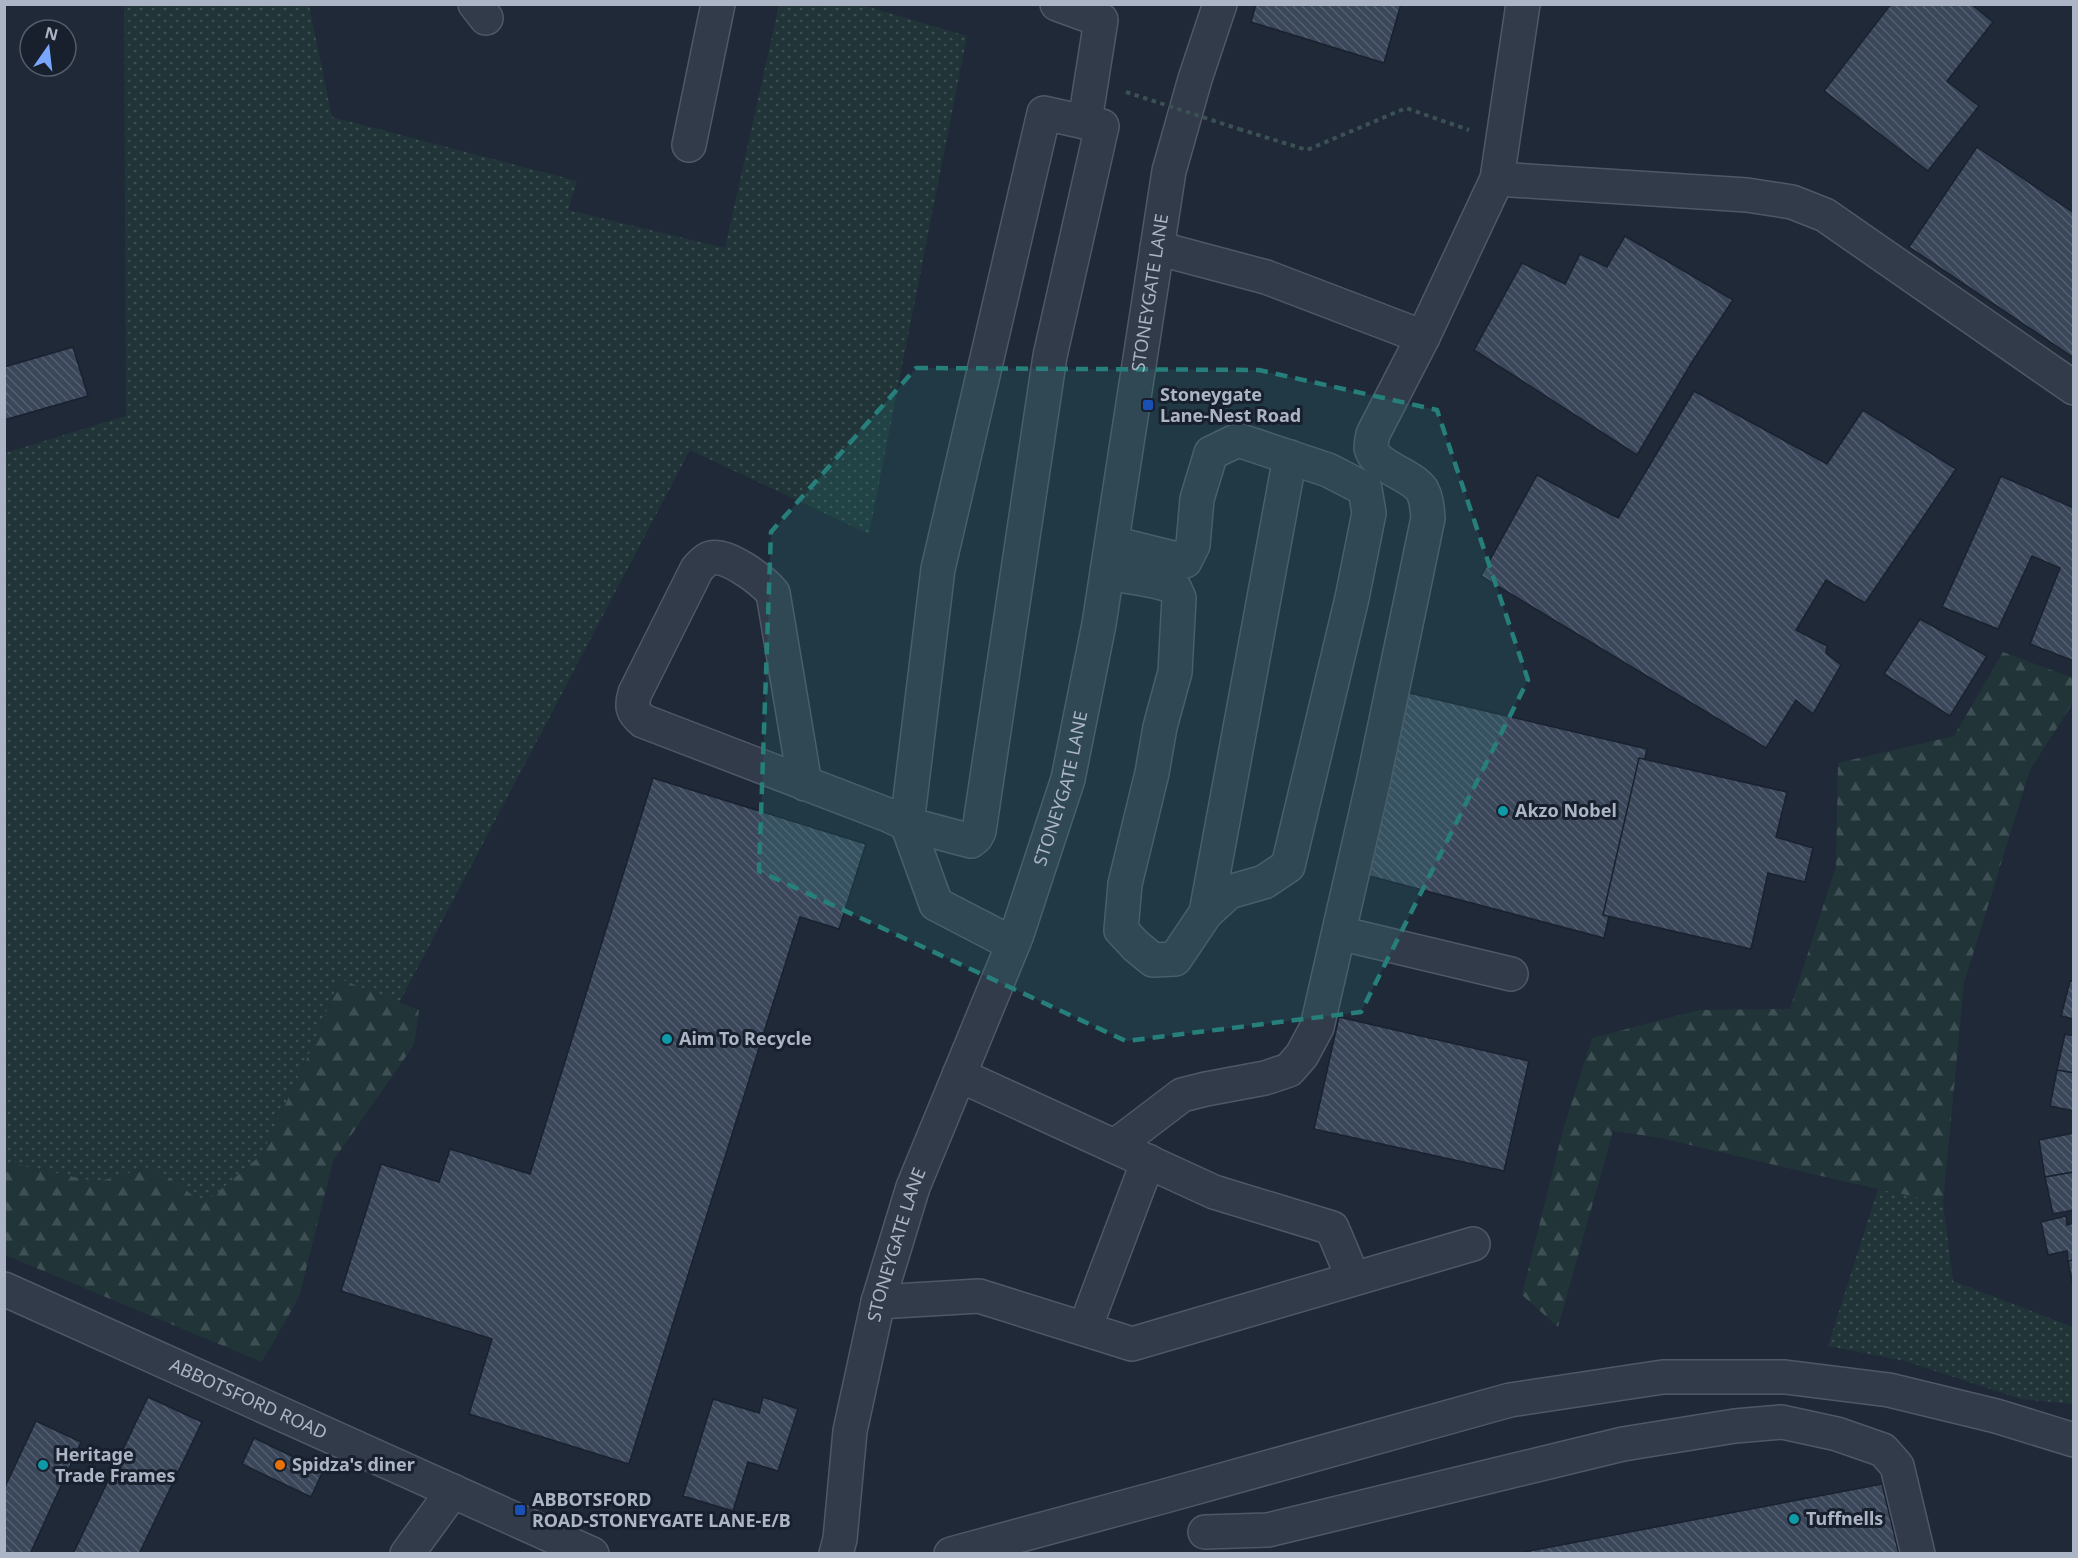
<svg xmlns="http://www.w3.org/2000/svg" width="2078" height="1558" font-family="'Noto Sans',sans-serif">
	<style>
		.green { fill: url(#green-dots) }
		.forest { fill: url(#forest-firs) }
		.building { fill: url(#building-back-hatch); stroke: #1a222f; stroke-width: 1.5 }
		.lines { fill: none; stroke-linecap: round; stroke-linejoin: round }
		.minor-casing { stroke: #505867; stroke-width: 36 }
		.path { stroke: #3b5154; stroke-width: 4; stroke-dasharray: 4.5 4.5; stroke-linecap: butt }
		.minor { stroke: #323b49; stroke-width: 33 }
		.path-bridge { stroke: #3b5154; stroke-width: 4; stroke-dasharray: 4.5 4.5; stroke-linecap: butt }
		.marked { fill: #277f7b; fill-opacity: 0.2; stroke: #277f7b; stroke-width: 4.5; stroke-dasharray: 12 8; stroke-linejoin: round }
		.transit-dot { fill: #1a4fb4; stroke: #18202d; stroke-width: 2 }
		.culture-dot { fill: #0f9aa8; stroke: #18202d; stroke-width: 2 }
		.food-dot { fill: #e8710a; stroke: #18202d; stroke-width: 2 }
		.labels { text-anchor: middle; stroke-width: 6; stroke-linejoin: round; paint-order: stroke }
		.street-label { font-size: 18px; fill: #acb5c6; stroke: #18202d }
		.poi-label { font-size: 18px; font-weight: bold; fill: #acb5c6; stroke: #18202d; text-anchor: start }
	</style>
	<defs>
		<pattern id="green-dots" width="8" height="8" patternUnits="userSpaceOnUse" patternTransform="scale(1.5)"><rect width="8" height="8" fill="#213539"/><path d="M2 2h.1M6 6h.1" fill="none" stroke="#3f5054" stroke-width="1.8" stroke-linecap="round"/></pattern>
		<pattern id="forest-firs" width="22" height="20" patternUnits="userSpaceOnUse" patternTransform="scale(1.5)"><rect width="22" height="20" fill="#213539"/><path d="M5 1l3.5 6h-7zM16 11l3.5 6h-7z" fill="#3f5054"/></pattern>
		<pattern id="building-back-hatch" width="6" height="6" patternUnits="userSpaceOnUse" patternTransform="scale(1.5)"><rect width="6" height="6" fill="#3a4659"/><path d="M-1 5l2 2M0 0l6 6M5-1l2 2" fill="none" stroke="#545e6f"/></pattern>
	</defs>
	<rect width="100%" height="100%" fill="#1f2938"/>
	<!-- green -->
	<g class="green">
		<polygon points="124,5 309,5 332,117 577,181 568,210 725,248 779,5 862,5 967,36 869,534 690,450 399,1003 340,979 310,1052 262,1154 204,1205 154,1166 97,1182 5,1162 5,453 126,416"/>
		<polygon points="1878,1189 1943,1203 1953,1281 2073,1327 2073,1404 2021,1399 1905,1361 1828,1346"/>
	</g>
	<!-- forest -->
	<g class="forest">
		<polygon points="2003,652 2073,678 2073,703 2030,770 1964,983 1943,1203 1847,1182 1661,1138 1613,1131 1558,1327 1522,1295 1563,1130 1592,1038 1699,1010 1790,1009 1836,866 1838,763 1954,736"/>
		<polygon points="340,979 419,1010 414,1045 333,1161 299,1297 262,1362 5,1255 5,1162 97,1182 154,1166 204,1204 262,1154 310,1052"/>
	</g>
	<!-- building -->
	<g class="building">
		<polygon points="1256,4 1401,4 1384,63 1251,22"/>
		<polygon points="1891,4 1971,4 1993,22 1947,81 1979,106 1928,171 1824,91"/>
		<polygon points="1977,147 2074,213 2074,358 1909,247"/>
		<polygon points="1625,236 1733,300 1692,362 1637,455 1474,350 1522,263 1565,284 1580,254 1607,267"/>
		<polygon points="73,347 88,396 4,420 4,367"/>
		<polygon points="1694,391 1827,464 1863,410 1956,469 1865,603 1826,580 1796,630 1827,646 1826,653 1841,665 1813,714 1796,700 1766,748 1481,576 1537,475 1618,518"/>
		<polygon points="2001,476 2074,508 2074,661 2030,644 2060,568 2032,556 1998,629 1942,607"/>
		<polygon points="1920,619 1987,656 1950,716 1884,674"/>
		<polygon points="1401,691 1647,749 1604,938 1358,873"/>
		<polygon points="1639,758 1787,792 1776,837 1813,848 1805,882 1768,873 1751,949 1603,915"/>
		<polygon points="653,778 866,844 839,929 800,917 629,1464 469,1414 492,1339 341,1291 381,1164 439,1182 450,1149 530,1174"/>
		<polygon points="2070,981 2074,982 2074,1019 2061,1016"/>
		<polygon points="1339,1017 1529,1061 1504,1171 1314,1129"/>
		<polygon points="2065,1034 2074,1036 2074,1073 2057,1070"/>
		<polygon points="2057,1070 2074,1073 2074,1111 2050,1106"/>
		<polygon points="2074,1133 2074,1172 2045,1177 2039,1140"/>
		<polygon points="2074,1172 2074,1210 2053,1214 2045,1177"/>
		<polygon points="2066,1216 2067,1225 2074,1223 2074,1260 2068,1261 2067,1251 2048,1255 2041,1222"/>
		<polygon points="2074,1260 2074,1291 2068,1261"/>
		<polygon points="148,1397 202,1422 139,1554 73,1554"/>
		<polygon points="763,1397 798,1409 778,1471 748,1462 733,1511 683,1496 713,1399 759,1413"/>
		<polygon points="36,1421 81,1442 30,1554 4,1554 4,1489"/>
		<polygon points="254,1438 323,1471 311,1497 242,1464"/>
		<polygon points="1882,1484 1899,1554 1514,1554"/>
	</g>
	<g class="lines">
		<defs>
			<g id="minor">
				<polyline points="475,4 486,18"/>
				<polyline points="1057,4 1101,20 1085,121"/>
				<polygon points="1044,113 1102,126 1050,356 979,831 976,837 971,841 907,824 938,569"/>
				<polyline points="689,145 718,4"/>
				<polyline points="1497,179 1747,195 1792,202 1825,215 2074,388"/>
				<polyline points="1157,248 1266,277 1423,337"/>
				<path d="M 1107,573 C 1130,578 1151,578 1174,587 L 1179,598 L 1175,672 L 1160,727 L 1152,773 L 1125,884 L 1121,930 L 1136,946 L 1153,960 L 1175,959 L 1206,913 L 1229,892 L 1264,882 L 1288,866 L 1352,598 L 1369,513 L 1365,489 L 1328,470 L 1238,440 L 1211,453 L 1197,499 L 1193,545 L 1185,561 L 1112,543"/>
				<path d="M 805,784 L 773,593 C 763,581 724,550 708,559 C 704,561 700,566 697,569 L 635,693 C 631,706 632,712 643,721 L 888,815 L 907,824 L 936,904 L 1013,944"/>
				<polyline points="1206,913 1290,457"/>
				<polyline points="1339,933 1511,974"/>
				<polyline points="959,1075 1214,1192 1332,1228 1353,1278"/>
				<path d="M 1115,1146 L 1182,1095 L 1206,1089 L 1265,1078 L 1289,1070 L 1302,1055 L 1317,1027 L 1374,778 L 1428,518 C 1427,508 1427,499 1422,490 C 1411,474 1375,467 1371,448 C 1371,444 1372,438 1373,434 L 1423,337 L 1497,179 L 1523,4"/>
				<path id="s1" d="M 4,1289 L 592,1554"/>
				<polyline points="878,1302 979,1296 1132,1344 1473,1244"/>
				<polyline points="1085,1328 1148,1161"/>
				<polyline points="1205,1532 1268,1530 1623,1444 1735,1426 1782,1422 1837,1434 1883,1450 1897,1466 1918,1554"/>
				<polyline points="407,1554 453,1491"/>
				<path id="s2" d="M 836,1554 L 840,1539 L 850,1431 L 878,1302 L 913,1187 L 1016,937 L 1068,779 L 1099,624 L 1169,171 L 1195,79 L 1220,4"/>
				<polyline points="951,1554 1165,1496 1510,1400 1663,1377 1785,1377 1889,1390 1996,1416 2074,1440"/>
			</g>
		</defs>
		<!-- minor casing -->
		<use href="#minor" class="minor-casing"/>
		<!-- path -->
		<polyline class="path" points="1239,129 1307,150 1406,108 1469,130"/>
		<!-- minor -->
		<use href="#minor" class="minor"/>
		<!-- path-bridge -->
		<polyline class="path-bridge" points="1126,92 1239,129"/>
	</g>
	<!-- marked area -->
	<path class="marked" d="M 916,368 L 1259,370 L 1437,410 L 1528,680 L 1361,1012 L 1126,1041 L 759,871 L 771,532 Z"/>
	<!-- markers -->
	<g class="transit-dot">
		<rect x="1142" y="399" width="12" height="12" rx="3"/>
		<rect x="514" y="1504" width="12" height="12" rx="3"/>
	</g>
	<g class="culture-dot">
		<circle cx="1503" cy="811" r="6"/>
		<circle cx="667" cy="1039" r="6"/>
		<circle cx="43" cy="1465" r="6"/>
		<circle cx="1794" cy="1519" r="6"/>
	</g>
	<circle class="food-dot" cx="280" cy="1465" r="6"/>
	<g class="labels">
		<!-- street labels -->
		<g class="street-label">
			<text dy="6" stroke="none"><textPath href="#s2" startOffset="1306">STONEYGATE LANE</textPath></text>
			<text dy="6" stroke="none"><textPath href="#s2" startOffset="802">STONEYGATE LANE</textPath></text>
			<text dy="6" stroke="none"><textPath href="#s2" startOffset="316">STONEYGATE LANE</textPath></text>
			<text dy="6" stroke="none"><textPath href="#s1" startOffset="268">ABBOTSFORD ROAD</textPath></text>
		</g>
		<!-- poi labels -->
		<g class="poi-label">
			<text x="1160" y="401">Stoneygate<tspan x="1160" dy="21">Lane-Nest Road</tspan></text>
			<text x="1515" y="817">Akzo Nobel</text>
			<text x="679" y="1045">Aim To Recycle</text>
			<text x="55" y="1461">Heritage<tspan x="55" dy="21">Trade Frames</tspan></text>
			<text x="292" y="1471">Spidza's diner</text>
			<text x="532" y="1506">ABBOTSFORD<tspan x="532" dy="21">ROAD-STONEYGATE LANE-E/B</tspan></text>
			<text x="1806" y="1525">Tuffnells</text>
		</g>
	</g>
	<!-- border -->
	<rect width="2078" height="1558" fill="none" stroke="#acb5c6" stroke-width="12"/>
	<!-- north arrow -->
	<g transform="translate(48 48) rotate(14)"><circle r="28" fill="#18202d" stroke="#535c6a" stroke-width="1.5"/>
	<path d="M0-4.5L10 22L0 15L-10 22Z" fill="#79a7fe"/>
	<text y="-9" font-size="16" font-weight="bold" text-anchor="middle" fill="#acb5c6">N</text>
	</g>
</svg>
